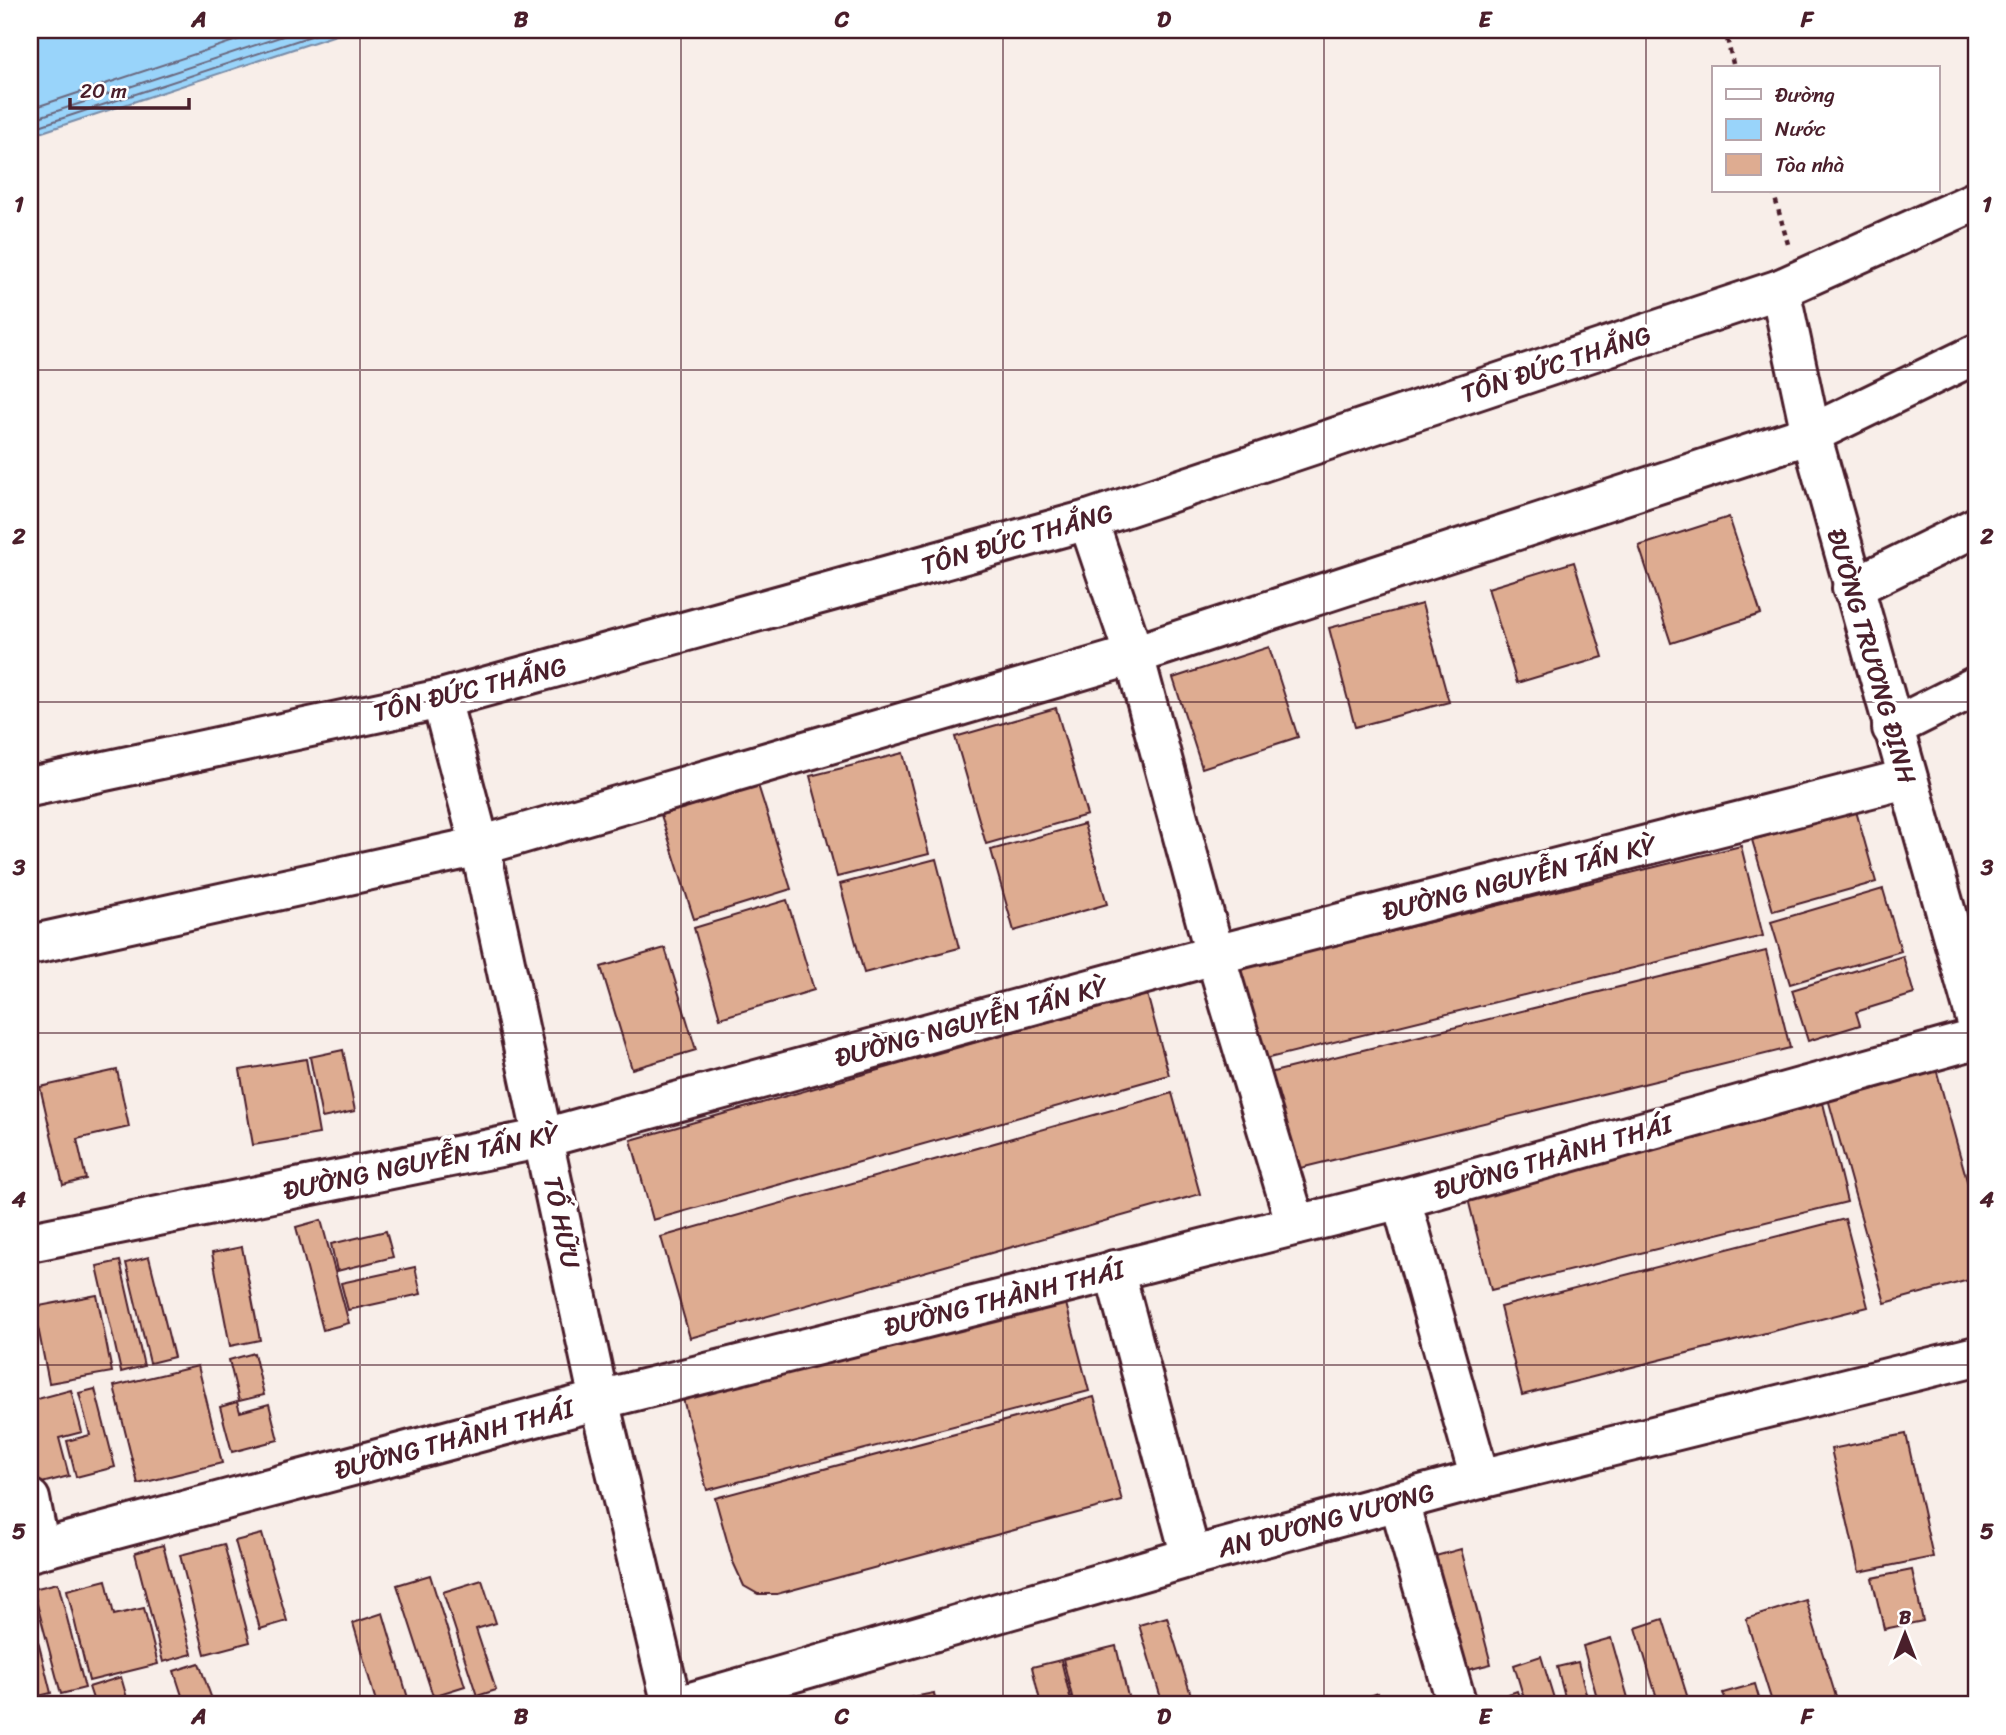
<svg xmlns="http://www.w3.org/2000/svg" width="2006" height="1735" font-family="Sriracha,sans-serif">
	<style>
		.water { fill: #99d4fa; stroke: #798ca7; stroke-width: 2 }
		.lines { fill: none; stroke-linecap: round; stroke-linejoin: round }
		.shore { stroke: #6a677e; stroke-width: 2 }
		.building { fill: #deac91; stroke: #4a1f2b; stroke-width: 2 }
		.minor-casing { stroke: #4a1f2b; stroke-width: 44 }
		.path { stroke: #4a1f2b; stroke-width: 4.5; stroke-dasharray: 5 5; stroke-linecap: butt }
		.minor { stroke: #fff; stroke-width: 38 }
		.grid { fill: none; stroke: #4a1f2b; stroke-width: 2; stroke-opacity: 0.55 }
		.labels { text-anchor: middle; stroke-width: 7; stroke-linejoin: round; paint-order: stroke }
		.street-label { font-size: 26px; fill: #4a1f2b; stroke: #fff }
		.neatline { fill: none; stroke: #4a1f2b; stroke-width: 2.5 }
		.grid-label { font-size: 23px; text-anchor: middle; font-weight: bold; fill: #4a1f2b }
	</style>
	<rect width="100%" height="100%" fill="#f8eee9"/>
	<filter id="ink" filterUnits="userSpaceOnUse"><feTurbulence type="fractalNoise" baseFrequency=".0143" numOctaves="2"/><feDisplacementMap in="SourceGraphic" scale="14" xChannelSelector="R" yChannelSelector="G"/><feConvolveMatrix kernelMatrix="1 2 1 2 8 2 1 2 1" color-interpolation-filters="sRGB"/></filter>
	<g filter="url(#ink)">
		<!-- water -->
		<polygon class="water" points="30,30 351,30 30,136"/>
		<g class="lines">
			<!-- shore -->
			<g class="shore">
				<polyline points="30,109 267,30"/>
				<polyline points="30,120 301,30"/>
				<polyline points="30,129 329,30"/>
			</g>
		</g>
		<!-- building -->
		<g class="building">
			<polygon points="1729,517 1761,614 1671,643 1639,546"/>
			<polygon points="1574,562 1603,657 1517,683 1488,588"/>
			<polygon points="1422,604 1449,702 1355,727 1329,628"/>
			<polygon points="1269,647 1298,737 1202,768 1173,678"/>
			<polygon points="1056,708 1087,815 986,844 955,737"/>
			<polygon points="903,753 929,854 837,877 810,776"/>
			<polygon points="758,785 791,889 694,919 661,815"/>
			<polygon points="1856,811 1876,882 1773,911 1752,840"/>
			<polygon points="1084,824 1107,904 1014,931 991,850"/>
			<polygon points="1741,846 1763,936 1261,1060 1238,969"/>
			<polygon points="936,859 959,948 864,973 840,884"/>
			<polygon points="1883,889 1901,951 1790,984 1771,922"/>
			<polygon points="787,900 814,990 720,1018 694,928"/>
			<polygon points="665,948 696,1050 632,1069 601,967"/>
			<polygon points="1766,951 1790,1048 1288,1171 1265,1074"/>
			<polygon points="1903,956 1914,994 1856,1012 1860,1025 1808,1041 1792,990"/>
			<polygon points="1147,994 1169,1075 653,1220 631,1140"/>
			<polygon points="343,1050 355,1111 322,1118 310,1057"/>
			<polygon points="306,1059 319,1134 253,1145 240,1070"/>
			<polygon points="1935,1065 1976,1213 1976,1278 1885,1303 1827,1095"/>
			<polygon points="117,1070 129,1127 77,1139 86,1179 63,1185 40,1087"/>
			<polygon points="1172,1093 1200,1194 690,1338 661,1237"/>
			<polygon points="1823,1103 1847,1202 1491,1290 1466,1191"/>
			<polygon points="1845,1219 1868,1307 1522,1395 1500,1307"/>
			<polygon points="321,1220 349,1323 323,1330 296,1227"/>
			<polygon points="386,1231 393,1257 337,1271 331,1244"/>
			<polygon points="242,1247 260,1340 230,1346 212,1253"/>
			<polygon points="149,1257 174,1357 150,1363 126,1263"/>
			<polygon points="120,1261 144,1366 121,1372 97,1266"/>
			<polygon points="415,1267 421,1294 348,1310 341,1283"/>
			<polygon points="97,1295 112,1372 49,1383 34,1307"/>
			<polygon points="1064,1296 1089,1391 707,1490 682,1395"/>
			<polygon points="254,1353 264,1395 239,1401 229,1360"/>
			<polygon points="198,1366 222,1463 138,1484 114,1386"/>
			<polygon points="95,1389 115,1467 76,1477 67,1441 90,1435 79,1393"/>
			<polygon points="71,1390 82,1432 59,1438 69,1476 34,1485 30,1470 30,1401"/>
			<polygon points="1094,1397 1122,1501 777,1594 758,1594 744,1586 733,1562 715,1498"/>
			<polygon points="237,1402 240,1412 269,1404 278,1440 232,1452 220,1407"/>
			<polygon points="1906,1434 1933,1557 1859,1572 1831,1449"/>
			<polygon points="262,1534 287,1621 260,1629 235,1541"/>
			<polygon points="224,1544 250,1642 205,1654 180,1555"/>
			<polygon points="163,1545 192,1654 163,1662 135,1553"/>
			<polygon points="1461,1549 1491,1664 1463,1671 1432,1557"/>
			<polygon points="1912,1570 1923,1621 1884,1629 1872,1578"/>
			<polygon points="430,1575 465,1686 433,1696 397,1585"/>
			<polygon points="106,1580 114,1615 144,1608 158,1664 89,1681 67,1590"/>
			<polygon points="482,1580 496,1623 476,1629 496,1690 477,1696 443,1592"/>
			<polygon points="58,1583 85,1688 61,1694 33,1589"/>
			<polygon points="1806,1600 1837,1700 1820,1705 1773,1705 1746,1619"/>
			<polygon points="30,1609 51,1693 30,1698"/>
			<polygon points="383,1613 410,1705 377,1705 353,1623"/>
			<polygon points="1167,1617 1194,1705 1163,1705 1139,1625"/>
			<polygon points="1663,1619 1690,1705 1659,1705 1636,1628"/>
			<polygon points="1611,1638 1630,1705 1599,1705 1583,1646"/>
			<polygon points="1116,1646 1130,1705 1074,1705 1063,1659"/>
			<polygon points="1541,1656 1556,1705 1526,1705 1514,1665"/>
			<polygon points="1061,1660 1072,1705 1041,1705 1032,1667"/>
			<polygon points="1578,1662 1589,1705 1567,1705 1557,1667"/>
			<polygon points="199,1663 214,1705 185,1705 174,1671"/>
			<polygon points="121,1677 129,1705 95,1705 89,1687"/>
			<polygon points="1755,1684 1761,1705 1727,1705 1723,1693"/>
			<polygon points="1517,1691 1522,1705 1497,1705 1494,1699"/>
			<polygon points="934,1693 936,1705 889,1705 888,1702"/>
			<polygon points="1378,1693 1382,1705 1351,1705 1351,1703"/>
			<polygon points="1347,1700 1348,1705 1329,1705"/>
		</g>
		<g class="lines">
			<defs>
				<g id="minor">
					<polyline points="1780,289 1811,434 1976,1019"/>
					<polyline points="1088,520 1134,655 1215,955 1296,1225"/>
					<polyline points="1852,588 1976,527"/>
					<polyline points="441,699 480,846 599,1400 672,1705"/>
					<polyline points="1892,728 1976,686"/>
					<polyline points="30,787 441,699 1088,520 1780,289 1976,201"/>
					<polyline points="30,945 480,846 1134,655 1811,434 1976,354"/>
					<polyline points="1401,1199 1480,1479"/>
					<polyline points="30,1242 544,1138 1215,955 1906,779"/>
					<polyline points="1114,1270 1191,1557"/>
					<polyline points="30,1499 40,1549"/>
					<polyline points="1399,1502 1457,1705"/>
					<polyline points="30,1552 599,1400 1401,1199 1976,1039"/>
					<polyline points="681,1705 1191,1557 1480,1479 1976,1356"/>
				</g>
			</defs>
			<!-- minor casing -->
			<use href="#minor" class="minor-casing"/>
			<!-- path -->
			<g class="path">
				<polyline points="1725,30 1734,68"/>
				<polyline points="1773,191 1788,244"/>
			</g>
			<!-- minor -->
			<use href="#minor" class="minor"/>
		</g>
	</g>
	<!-- grid -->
	<path class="grid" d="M 360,30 L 360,1705M 681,30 L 681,1705M 1003,30 L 1003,1705M 1324,30 L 1324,1705M 1646,30 L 1646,1705M 30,370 L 1976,370M 30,702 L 1976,702M 30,1033 L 1976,1033M 30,1365 L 1976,1365"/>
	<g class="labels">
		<!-- street labels -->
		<g class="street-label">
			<text transform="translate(1556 364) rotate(-18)" y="9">TÔN ĐỨC THẮNG</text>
			<text transform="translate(1017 539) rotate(-16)" y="9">TÔN ĐỨC THẮNG</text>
			<text transform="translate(1872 656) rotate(74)" y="9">ĐƯỜNG TRƯƠNG ĐỊNH</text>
			<text transform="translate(470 689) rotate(-14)" y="9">TÔN ĐỨC THẮNG</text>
			<text transform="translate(1519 878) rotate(-14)" y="9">ĐƯỜNG NGUYỄN TẤN KỲ</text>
			<text transform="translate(971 1022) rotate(-15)" y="9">ĐƯỜNG NGUYỄN TẤN KỲ</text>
			<text transform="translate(1553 1157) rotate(-16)" y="9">ĐƯỜNG THÀNH THÁI</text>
			<text transform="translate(421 1162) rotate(-12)" y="9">ĐƯỜNG NGUYỄN TẤN KỲ</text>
			<text transform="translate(562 1222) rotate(78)" y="9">TỐ HỮU</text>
			<text transform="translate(1004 1298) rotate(-14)" y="9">ĐƯỜNG THÀNH THÁI</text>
			<text transform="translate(454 1439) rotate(-15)" y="9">ĐƯỜNG THÀNH THÁI</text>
			<text transform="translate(1326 1520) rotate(-15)" y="9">AN DƯƠNG VƯƠNG</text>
		</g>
	</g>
	<!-- margin -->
	<rect width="2006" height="1735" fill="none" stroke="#fff" stroke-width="77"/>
	<!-- legend -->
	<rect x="1712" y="66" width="228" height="126" fill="#ffffff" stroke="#b7a5aa" stroke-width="2"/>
	<rect x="1726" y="89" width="35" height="10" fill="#ffffff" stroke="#b7a5aa" stroke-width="2"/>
	<text x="1775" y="102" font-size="21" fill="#4a1f2b">Đường</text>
	<rect x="1726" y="119" width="35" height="21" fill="#99d4fa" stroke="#b7a5aa" stroke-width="2"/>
	<text x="1775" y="136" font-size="21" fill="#4a1f2b">Nước</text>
	<rect x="1726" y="154" width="35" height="21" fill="#deac91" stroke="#b7a5aa" stroke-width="2"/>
	<text x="1775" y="172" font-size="21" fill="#4a1f2b">Tòa nhà</text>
	<!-- north arrow -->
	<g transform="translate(1905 1634)" stroke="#ffffff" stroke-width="5" paint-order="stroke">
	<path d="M0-5L12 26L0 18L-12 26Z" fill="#4a1f2b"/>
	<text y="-10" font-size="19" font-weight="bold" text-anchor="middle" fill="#4a1f2b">B</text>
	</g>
	<!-- scale -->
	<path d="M70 98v10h119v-10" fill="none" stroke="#4a1f2b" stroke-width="3.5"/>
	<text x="80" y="98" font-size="21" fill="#4a1f2b" stroke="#ffffff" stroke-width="5" paint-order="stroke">20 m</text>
	<rect x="38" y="38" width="1930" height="1658" class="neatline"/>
	<g class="grid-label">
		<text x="199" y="27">A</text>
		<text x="521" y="27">B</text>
		<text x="842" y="27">C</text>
		<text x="1164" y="27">D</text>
		<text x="1485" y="27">E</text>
		<text x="1807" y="27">F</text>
		<text x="19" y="212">1</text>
		<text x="1987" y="212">1</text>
		<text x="19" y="544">2</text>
		<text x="1987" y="544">2</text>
		<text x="19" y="875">3</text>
		<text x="1987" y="875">3</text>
		<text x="19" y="1207">4</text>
		<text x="1987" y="1207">4</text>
		<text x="19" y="1539">5</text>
		<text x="1987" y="1539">5</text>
		<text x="199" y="1724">A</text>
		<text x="521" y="1724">B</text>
		<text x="842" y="1724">C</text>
		<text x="1164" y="1724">D</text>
		<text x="1485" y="1724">E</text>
		<text x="1807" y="1724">F</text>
	</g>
</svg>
